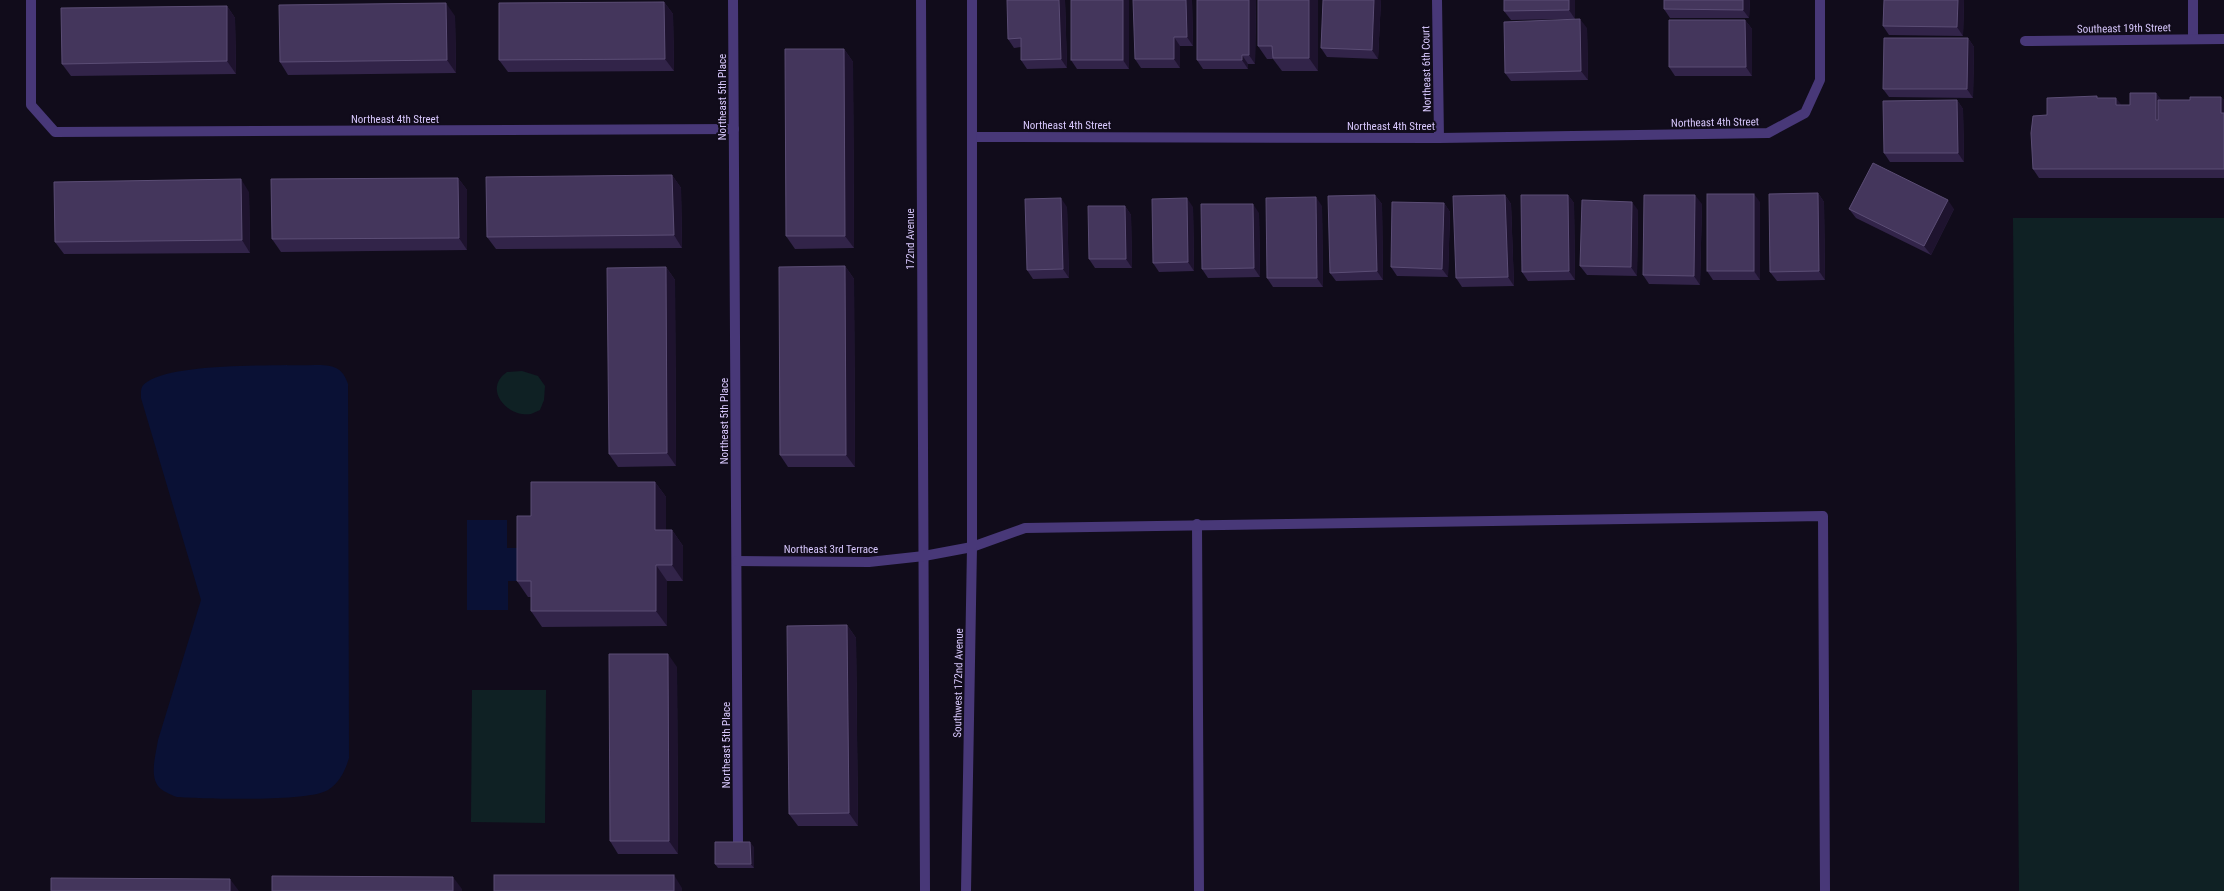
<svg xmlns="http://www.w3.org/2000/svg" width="2224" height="891" font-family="'Roboto Condensed',sans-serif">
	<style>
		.green { fill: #0f2124 }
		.water { fill: #0a1135 }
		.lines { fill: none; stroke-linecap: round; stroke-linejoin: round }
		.minor { stroke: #483878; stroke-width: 10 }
		.wall { fill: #322449 }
		.shaded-wall { fill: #1e132e }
		.building { fill: #44365c; stroke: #5b4d75 }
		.labels { text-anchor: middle; stroke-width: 4; stroke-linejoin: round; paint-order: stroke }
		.street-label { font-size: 11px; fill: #d8c8fd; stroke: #110c1b }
	</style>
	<rect width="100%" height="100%" fill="#110c1b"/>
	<!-- green -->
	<g class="green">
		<polygon points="2013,218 2224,218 2224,891 2019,891"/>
		<path d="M 522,371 L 538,376 L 545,386 L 544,400 L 540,410 L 531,414 C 508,418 482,389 507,372 Z"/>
		<polygon points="472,690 546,690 545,823 471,822"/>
	</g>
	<!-- water -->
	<g class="water">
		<path d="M 321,365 C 336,366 343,369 348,384 L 349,758 C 345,771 340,782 328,790 C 309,802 204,799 177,797 C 173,796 165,792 161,789 C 148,779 156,754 158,740 L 201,600 L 141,398 C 141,391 140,386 147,382 C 176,362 283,366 321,365 Z"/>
		<polygon points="467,520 507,520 507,548 518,548 518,581 508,581 508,610 467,610"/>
	</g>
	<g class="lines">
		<!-- minor -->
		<g class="minor">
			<polyline points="31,0 31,105 55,132 734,129"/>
			<polyline points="733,0 738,842"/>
			<polyline points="921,0 925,891"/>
			<polyline points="1437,0 1439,138"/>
			<polyline points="2193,0 2193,39"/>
			<polyline points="2025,41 2224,39"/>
			<polyline points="973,137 1439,138 1768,133 1805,113 1820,80 1820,0"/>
			<polyline points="1197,524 1199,891"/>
			<polyline points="737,561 869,562 924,556 972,547 1025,528 1823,516 1825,891"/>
			<polyline points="966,891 972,547 972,0"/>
		</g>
	</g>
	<!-- wall -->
	<g class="wall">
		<polygon points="1065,0 1067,68 1027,69 1021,60 1021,47 1014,48 1008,39"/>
		<polygon points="1129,0 1129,69 1077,69 1071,60"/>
		<polygon points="1192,0 1193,46 1180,46 1180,68 1141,68 1135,59"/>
		<polygon points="1197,0 1256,0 1255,64 1248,64 1248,69 1203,69 1197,60"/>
		<polygon points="1258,0 1318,0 1318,71 1282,71 1273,59 1267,59 1258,46"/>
		<polygon points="1381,0 1378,59 1327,57 1321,48"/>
		<polygon points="1575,0 1575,19 1511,20 1504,11"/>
		<polygon points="1664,0 1750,0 1749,18 1670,18 1664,9"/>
		<polygon points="1884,0 1964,0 1963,36 1889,35 1883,26"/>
		<polygon points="664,2 673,14 674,71 508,72 499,60"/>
		<polygon points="227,6 235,18 236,74 71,76 62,64"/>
		<polygon points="455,16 456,73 288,75 280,62"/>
		<polygon points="1745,20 1752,29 1752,76 1675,76 1669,67"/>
		<polygon points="1587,28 1588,80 1511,81 1505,73"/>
		<polygon points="1968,38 1974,47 1973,98 1889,97 1883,89"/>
		<polygon points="844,49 853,62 854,248 795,249 786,236"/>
		<polygon points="2156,93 2161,100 2190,100 2221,97 2224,100 2224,178 2039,178 2033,169 2099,98 2121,105 2130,105"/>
		<polygon points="1957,100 1963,109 1964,162 1890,162 1884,153"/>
		<polygon points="672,175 681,188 682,248 496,249 487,237"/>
		<polygon points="458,178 467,190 467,250 281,252 272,239"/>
		<polygon points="249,192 250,253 64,254 55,242"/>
		<polygon points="1818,193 1824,202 1825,280 1777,281 1770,272"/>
		<polygon points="1375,195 1382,204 1383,280 1336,281 1330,273"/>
		<polygon points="1505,195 1511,204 1514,286 1462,287 1456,278"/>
		<polygon points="1568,195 1574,203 1575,280 1528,281 1522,272"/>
		<polygon points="1760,202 1760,280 1713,280 1707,271"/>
		<polygon points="1444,203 1450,212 1448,277 1397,276 1391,267"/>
		<polygon points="1702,204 1700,285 1649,284 1643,275"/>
		<polygon points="1125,206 1131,215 1132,268 1095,268 1089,259"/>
		<polygon points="1322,206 1323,287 1273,287 1267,278"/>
		<polygon points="1067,207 1069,278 1033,279 1027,270"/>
		<polygon points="1193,207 1194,271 1159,272 1153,263"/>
		<polygon points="1849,209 1954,209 1931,255 1856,218"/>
		<polygon points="1638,210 1637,276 1587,275 1580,266"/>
		<polygon points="1259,213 1260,277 1208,278 1202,269"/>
		<polygon points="845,266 854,279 855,467 788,467 780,455"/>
		<polygon points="666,267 675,280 676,466 618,467 609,454"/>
		<polygon points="655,482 666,497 666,530 672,530 683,546 683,581 667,581 667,626 542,627 531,611 531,597 528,597 517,581 531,516"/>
		<polygon points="847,625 856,638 858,826 798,826 789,814"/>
		<polygon points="677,667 678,854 618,854 610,841"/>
		<polygon points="754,847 754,868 718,868 715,864"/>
	</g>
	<!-- shaded-wall -->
	<g class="shaded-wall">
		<polygon points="1059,0 1065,0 1067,68 1061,59"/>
		<polygon points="1123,0 1129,0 1129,69 1123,60"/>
		<polygon points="1186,0 1192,0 1193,46 1187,37"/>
		<polygon points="1249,0 1256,0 1255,64 1249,55"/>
		<polygon points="1309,0 1318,0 1318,71 1309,58"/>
		<polygon points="1374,0 1381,0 1378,59 1372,50"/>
		<polygon points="1569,0 1575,0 1575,19 1569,10"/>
		<polygon points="1743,0 1750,0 1749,18 1743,10"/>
		<polygon points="1958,0 1964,0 1963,36 1957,27"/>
		<polygon points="664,2 673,14 674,71 665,59"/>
		<polygon points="446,3 455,16 456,73 447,60"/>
		<polygon points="227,6 235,18 236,74 227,61"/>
		<polygon points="1580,19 1587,28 1588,80 1581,71"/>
		<polygon points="1745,20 1752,29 1752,76 1746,67"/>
		<polygon points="1174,37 1180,46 1180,68 1174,59"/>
		<polygon points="1968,38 1974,47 1973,98 1967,89"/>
		<polygon points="844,49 853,62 854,248 845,236"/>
		<polygon points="1242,55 1248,64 1248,69 1242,60"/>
		<polygon points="2156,93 2163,102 2163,128 2156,120"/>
		<polygon points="2221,97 2224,100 2224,117 2221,113"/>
		<polygon points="2116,98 2123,107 2116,105"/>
		<polygon points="1957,100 1963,109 1964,162 1958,153"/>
		<polygon points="672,175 681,188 682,248 674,235"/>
		<polygon points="458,178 467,190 467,250 459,238"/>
		<polygon points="241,179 249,192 250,253 242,240"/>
		<polygon points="1818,193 1824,202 1825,280 1819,271"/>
		<polygon points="1754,194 1760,202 1760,280 1754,271"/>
		<polygon points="1375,195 1382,204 1383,280 1377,271"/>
		<polygon points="1505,195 1511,204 1514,286 1508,277"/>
		<polygon points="1568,195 1574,203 1575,280 1569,271"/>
		<polygon points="1695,195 1702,204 1700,285 1694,276"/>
		<polygon points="1316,197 1322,206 1323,287 1317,278"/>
		<polygon points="1061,198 1067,207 1069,278 1063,269"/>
		<polygon points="1187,198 1193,207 1194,271 1188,262"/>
		<polygon points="1948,200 1954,209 1931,255 1924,246"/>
		<polygon points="1632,202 1638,210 1637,276 1631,267"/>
		<polygon points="1444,203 1450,212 1448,277 1442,269"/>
		<polygon points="1253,204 1259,213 1260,277 1254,268"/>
		<polygon points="1125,206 1131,215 1132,268 1126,259"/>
		<polygon points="845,266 854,279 855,467 846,455"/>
		<polygon points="666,267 675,280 676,466 667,453"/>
		<polygon points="655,482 666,497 666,546 655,530"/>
		<polygon points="672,530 683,546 683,581 672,565"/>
		<polygon points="656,565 667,581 667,626 656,611"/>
		<polygon points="847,625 856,638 858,826 849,813"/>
		<polygon points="668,654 677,667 678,854 669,841"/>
		<polygon points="750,842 754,847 754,868 751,864"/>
		<polygon points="674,875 682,888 682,891 674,891"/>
		<polygon points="453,877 462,889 462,891 453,891"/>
		<polygon points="230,879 239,891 230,891"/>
	</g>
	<!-- building -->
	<g class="building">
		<polygon points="1007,0 1059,0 1061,59 1021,60 1021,38 1008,39"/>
		<rect x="1071" y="0" width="52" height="60"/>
		<polygon points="1133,0 1186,0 1187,37 1174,37 1174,59 1135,59"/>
		<polygon points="1197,0 1249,0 1249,55 1242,55 1242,60 1197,60"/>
		<polygon points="1258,0 1309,0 1309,58 1273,58 1272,46 1258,46"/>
		<polygon points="1323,0 1374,0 1372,50 1321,48"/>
		<polygon points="1504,0 1569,0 1569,10 1504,11"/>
		<polygon points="1664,0 1743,0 1743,10 1664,9"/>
		<polygon points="1884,0 1958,0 1957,27 1883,26"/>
		<polygon points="664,2 665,59 499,60 499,3"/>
		<polygon points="446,3 447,60 280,62 279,5"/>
		<polygon points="227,6 227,61 62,64 61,8"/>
		<polygon points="1580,19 1581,71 1505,73 1504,22"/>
		<polygon points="1669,20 1745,20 1746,67 1669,67"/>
		<polygon points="1884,38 1968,38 1967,89 1883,89"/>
		<polygon points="785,49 844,49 845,236 786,236"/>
		<polygon points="2130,93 2156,93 2156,120 2158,120 2158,100 2190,100 2190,97 2221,97 2221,113 2224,113 2224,169 2033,169 2031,133 2033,116 2047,115 2047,98 2097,96 2097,98 2116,98 2116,105 2130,105"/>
		<polygon points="1957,100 1958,153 1884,153 1883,101"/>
		<polygon points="1873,163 1948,200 1924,246 1849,209"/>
		<polygon points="672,175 674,235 487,237 486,177"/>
		<polygon points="458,178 459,238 272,239 271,179"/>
		<polygon points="241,179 242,240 55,242 54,182"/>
		<polygon points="1818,193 1819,271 1770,272 1769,194"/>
		<rect x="1707" y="194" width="47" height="77"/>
		<polygon points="1375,195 1377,271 1330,273 1328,196"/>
		<polygon points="1505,195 1508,277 1456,278 1453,196"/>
		<polygon points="1521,195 1568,195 1569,271 1522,272"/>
		<polygon points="1644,195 1695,195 1694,276 1643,275"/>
		<polygon points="1316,197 1317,278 1267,278 1266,198"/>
		<polygon points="1061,198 1063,269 1027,270 1025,199"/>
		<polygon points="1187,198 1188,262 1153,263 1152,199"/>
		<polygon points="1582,200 1632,202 1631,267 1580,266"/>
		<polygon points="1392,202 1444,203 1442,269 1391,267"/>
		<polygon points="1201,204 1253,204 1254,268 1202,269"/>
		<polygon points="1088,206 1125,206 1126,259 1089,259"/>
		<polygon points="845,266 846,455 780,455 779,267"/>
		<polygon points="666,267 667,453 609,454 607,268"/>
		<polygon points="531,482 655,482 655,530 672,530 672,565 656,565 656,611 531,611 531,581 517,581 517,516 531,516"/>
		<polygon points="847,625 849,813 789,814 787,626"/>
		<polygon points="609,654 668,654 669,841 610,841"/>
		<polygon points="715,842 750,842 751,864 715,864"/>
		<rect x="494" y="875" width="180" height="16"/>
		<polygon points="272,876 453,877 453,891 272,891"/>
		<polygon points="51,878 230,879 230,891 51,891"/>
	</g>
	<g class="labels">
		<!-- street labels -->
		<g class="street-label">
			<text transform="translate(2124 28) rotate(-1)" y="4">Southeast 19th Street</text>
			<text transform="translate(1426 69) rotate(-91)" y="4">Northeast 6th Court</text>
			<text transform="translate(722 97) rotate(-90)" y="4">Northeast 5th Place</text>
			<text x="395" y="123">Northeast 4th Street</text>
			<text transform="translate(1715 122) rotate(-1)" y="4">Northeast 4th Street</text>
			<text x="1067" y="129">Northeast 4th Street</text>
			<text x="1391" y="130">Northeast 4th Street</text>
			<text transform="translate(910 239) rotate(-90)" y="4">172nd Avenue</text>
			<text transform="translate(724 421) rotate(-90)" y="4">Northeast 5th Place</text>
			<text x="831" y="553">Northeast 3rd Terrace</text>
			<text transform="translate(958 683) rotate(-89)" y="4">Southwest 172nd Avenue</text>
			<text transform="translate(726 745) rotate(-90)" y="4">Northeast 5th Place</text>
		</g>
	</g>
</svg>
